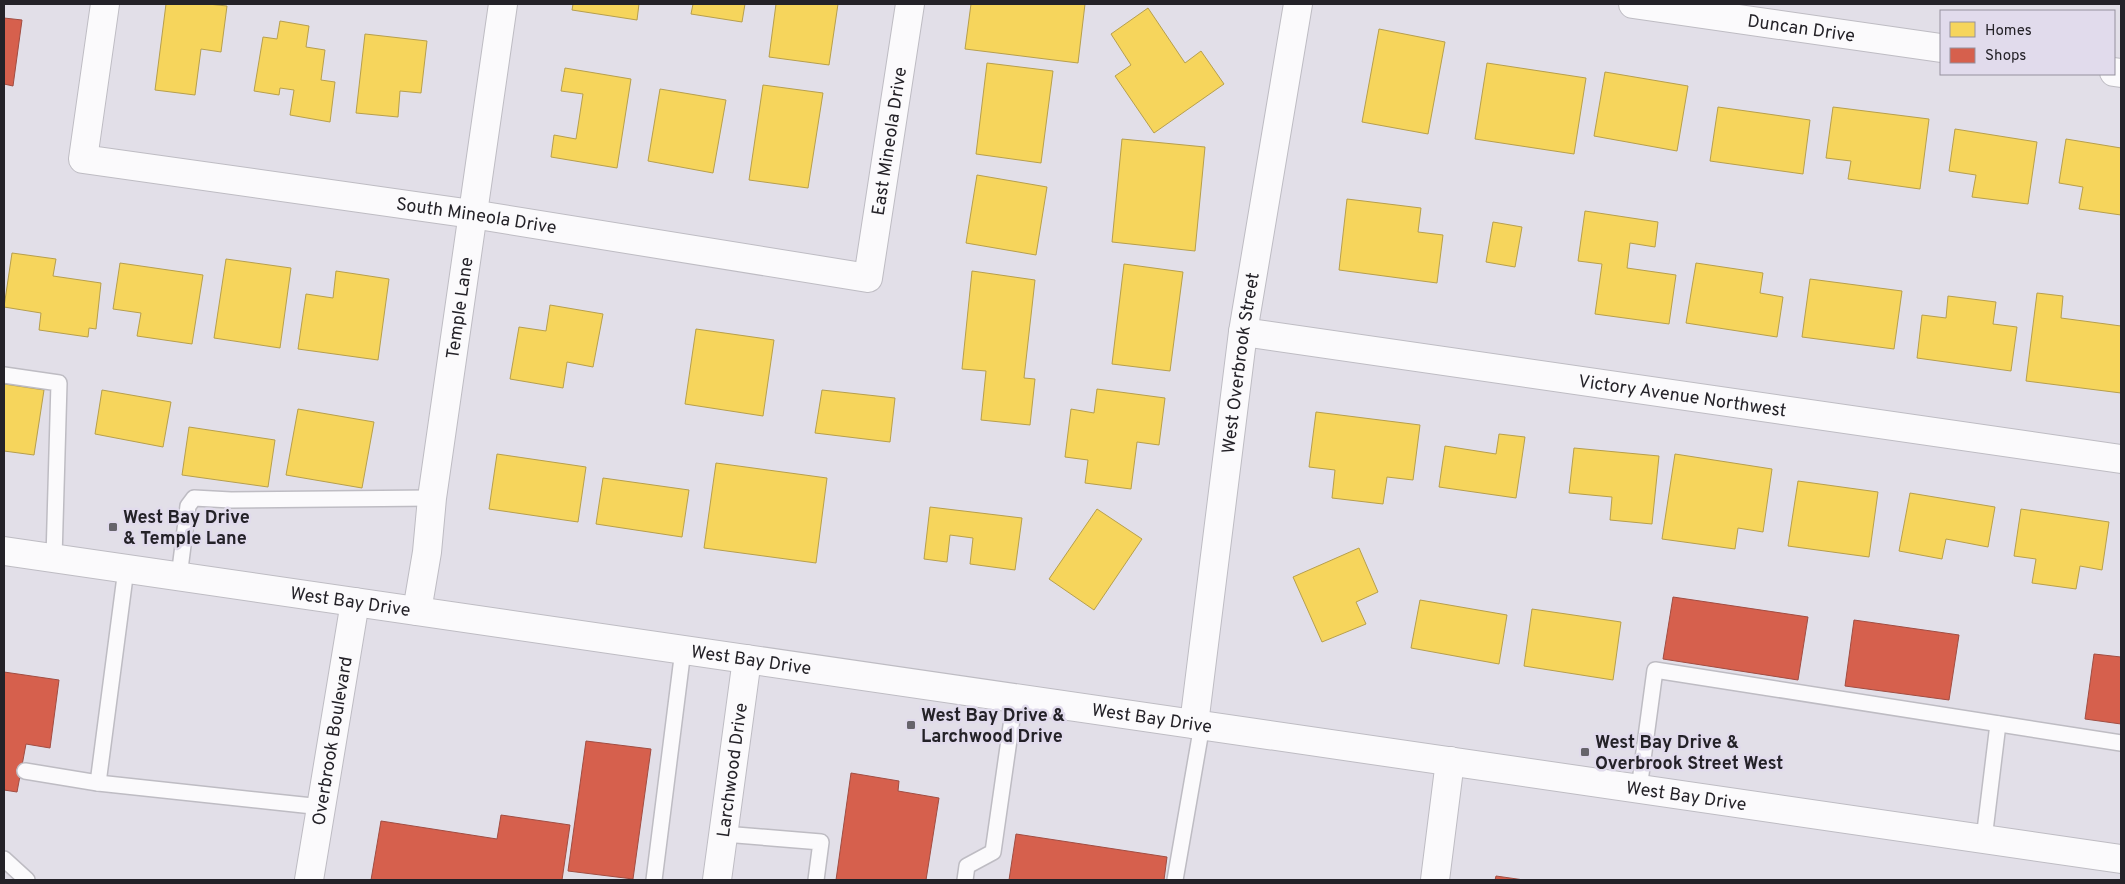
<svg xmlns="http://www.w3.org/2000/svg" width="2125" height="884" font-family="Overpass,sans-serif">
	<style>
		.homes { fill: #f6d55c; stroke: #b79f4c }
		.shops { fill: #d6604d; stroke: #a14d42 }
		.lines { fill: none; stroke-linecap: round; stroke-linejoin: round }
		.lane-casing { stroke: #bebcc3; stroke-width: 18 }
		.street-casing { stroke: #bebcc3; stroke-width: 30 }
		.primary-casing { stroke: #bebcc3; stroke-width: 30 }
		.lane { stroke: #fbfafc; stroke-width: 15 }
		.street { stroke: #fbfafc; stroke-width: 28 }
		.primary { stroke: #fbfafc; stroke-width: 28 }
		.poi-dot { fill: #66646b; stroke: #e1dbec; stroke-width: 2 }
		.labels { text-anchor: middle; stroke-width: 5; stroke-linejoin: round; paint-order: stroke }
		.street-label { font-size: 18px; fill: #242228; stroke: #e1dbec }
		.poi-label { font-size: 18px; font-weight: bold; fill: #242228; stroke: #e1dbec; text-anchor: start }
	</style>
	<rect width="100%" height="100%" fill="#e2dfe8"/>
	<!-- homes -->
	<g class="homes">
		<polygon points="166,4 208,4 227,6 221,52 201,49 195,95 155,90"/>
		<polygon points="573,4 639,4 637,20 572,10"/>
		<polygon points="693,4 745,4 742,22 691,14"/>
		<polygon points="776,4 838,4 829,65 769,57"/>
		<polygon points="971,4 1085,4 1078,63 965,49"/>
		<polygon points="1148,8 1185,63 1201,51 1224,84 1154,133 1115,76 1131,65 1111,34"/>
		<polygon points="280,21 309,26 306,47 325,50 321,80 335,82 330,122 290,115 294,90 280,88 279,95 254,91 263,37 277,39"/>
		<polygon points="1379,29 1445,42 1428,134 1362,122"/>
		<polygon points="365,34 427,41 421,93 400,91 398,117 356,113"/>
		<polygon points="987,63 1053,71 1041,163 976,154"/>
		<polygon points="1487,63 1586,78 1574,154 1475,139"/>
		<polygon points="565,68 631,79 617,168 551,157 554,135 576,139 583,94 561,91"/>
		<polygon points="1605,72 1688,86 1677,151 1594,136"/>
		<polygon points="763,85 823,93 808,188 749,180"/>
		<polygon points="660,89 726,100 713,173 648,161"/>
		<polygon points="1718,107 1810,120 1803,174 1710,161"/>
		<polygon points="1833,107 1929,119 1920,189 1848,179 1851,161 1826,158"/>
		<polygon points="1955,129 2037,142 2028,204 1972,197 1976,175 1949,171"/>
		<polygon points="1122,139 1205,147 1195,251 1112,242"/>
		<polygon points="2066,139 2121,148 2121,215 2079,209 2083,187 2059,183"/>
		<polygon points="977,175 1047,187 1036,255 966,243"/>
		<polygon points="1347,199 1421,208 1418,232 1443,235 1437,283 1339,270"/>
		<polygon points="1585,211 1658,222 1655,247 1630,243 1627,268 1676,275 1669,324 1595,314 1602,264 1578,261"/>
		<polygon points="1493,222 1522,227 1515,267 1486,262"/>
		<polygon points="12,253 56,259 53,276 101,283 96,329 89,328 88,337 39,330 41,313 4,307"/>
		<polygon points="226,259 291,268 280,348 214,338"/>
		<polygon points="120,263 203,275 192,344 137,336 141,313 113,309"/>
		<polygon points="1696,263 1763,273 1760,293 1783,297 1777,337 1686,323"/>
		<polygon points="1124,264 1183,272 1170,371 1112,364"/>
		<polygon points="336,271 389,279 378,360 298,349 306,294 333,298"/>
		<polygon points="972,271 1035,280 1024,378 1035,379 1030,425 981,420 986,371 962,369"/>
		<polygon points="1810,279 1902,291 1894,349 1802,337"/>
		<polygon points="2037,293 2063,296 2061,318 2121,326 2121,393 2026,381"/>
		<polygon points="1948,296 1996,302 1993,324 2017,327 2011,371 1917,358 1922,315 1946,318"/>
		<polygon points="550,305 603,314 593,367 567,362 563,388 510,379 519,327 546,331"/>
		<polygon points="696,329 774,340 763,416 685,404"/>
		<polygon points="4,384 44,390 34,455 4,451"/>
		<polygon points="1097,389 1165,398 1159,445 1137,442 1131,489 1085,483 1088,460 1065,457 1071,409 1094,413"/>
		<polygon points="102,390 171,402 163,447 95,434"/>
		<polygon points="822,390 895,398 890,442 815,433"/>
		<polygon points="298,409 374,422 362,488 286,475"/>
		<polygon points="1316,412 1420,425 1413,480 1387,477 1383,504 1332,498 1335,470 1309,467"/>
		<polygon points="189,427 275,440 268,487 182,475"/>
		<polygon points="1499,434 1525,437 1516,498 1439,487 1445,446 1496,454"/>
		<polygon points="1574,448 1659,456 1652,524 1610,520 1612,497 1569,493"/>
		<polygon points="497,454 586,467 578,522 489,509"/>
		<polygon points="1675,454 1772,469 1763,532 1738,528 1735,549 1662,539"/>
		<polygon points="716,463 827,478 816,563 704,548"/>
		<polygon points="603,478 689,490 682,537 596,524"/>
		<polygon points="1798,481 1878,492 1869,557 1788,546"/>
		<polygon points="1910,493 1995,507 1988,547 1946,539 1942,559 1899,551"/>
		<polygon points="930,507 1022,518 1015,570 970,564 973,538 950,535 947,562 924,559"/>
		<polygon points="1097,509 1142,539 1094,610 1049,579"/>
		<polygon points="2021,509 2109,522 2102,570 2080,566 2076,589 2032,583 2036,559 2014,556"/>
		<polygon points="1359,548 1378,592 1356,602 1366,624 1322,642 1293,577"/>
		<polygon points="1420,600 1507,615 1499,664 1411,648"/>
		<polygon points="1532,609 1621,622 1613,680 1524,666"/>
	</g>
	<!-- shops -->
	<g class="shops">
		<polygon points="4,18 22,20 13,86 4,84"/>
		<polygon points="1673,597 1808,617 1798,680 1663,659"/>
		<polygon points="1854,620 1959,635 1949,700 1845,686"/>
		<polygon points="2094,654 2121,657 2121,724 2085,719"/>
		<polygon points="4,672 59,680 50,748 26,744 17,792 4,790"/>
		<polygon points="586,741 651,749 633,879 568,871"/>
		<polygon points="851,773 899,781 898,791 939,798 926,880 836,880"/>
		<polygon points="501,815 570,825 562,880 371,880 381,821 497,839"/>
		<polygon points="1016,834 1167,857 1164,880 1009,880"/>
		<polygon points="1496,876 1524,880 1495,880"/>
	</g>
	<g class="lines">
		<defs>
			<g id="lane">
				<polyline points="4,375 59,383 54,558"/>
				<polyline points="179,577 188,506 194,498 231,500 432,498"/>
				<polyline points="25,771 98,783 126,569"/>
				<polyline points="98,783 322,807"/>
				<polyline points="1639,789 1655,670 2121,743"/>
				<polyline points="724,834 821,842 816,880"/>
				<polyline points="1984,839 1998,724"/>
				<polyline points="4,859 27,880"/>
				<polyline points="654,880 683,650"/>
				<polyline points="965,880 967,866 993,852 1015,698"/>
				<polyline points="1175,880 1202,725"/>
			</g>
			<g id="street">
				<path id="s1" d="M 105,4 L 83,159 L 472,214 L 868,278 L 910,4"/>
				<path id="s2" d="M 1633,4 L 1941,48"/>
				<polyline points="2114,72 2121,73"/>
				<path id="s3" d="M 1243,332 L 2121,459"/>
				<path id="s4" d="M 417,611 L 427,552 L 432,498 L 503,4"/>
				<path id="s5" d="M 1194,724 L 1243,332 L 1298,4"/>
				<path id="s6" d="M 309,880 L 355,602"/>
				<path id="s7" d="M 717,880 L 747,659"/>
				<polyline points="1435,880 1450,761"/>
			</g>
			<g id="primary">
				<path id="s8" d="M 4,551 L 2121,859"/>
			</g>
		</defs>
		<!-- lane casing -->
		<use href="#lane" class="lane-casing"/>
		<!-- street casing -->
		<use href="#street" class="street-casing"/>
		<!-- primary casing -->
		<use href="#primary" class="primary-casing"/>
		<!-- lane -->
		<use href="#lane" class="lane"/>
		<!-- street -->
		<use href="#street" class="street"/>
		<!-- primary -->
		<use href="#primary" class="primary"/>
	</g>
	<!-- markers -->
	<g class="poi-dot">
		<rect x="108" y="522" width="10" height="10" rx="2.5"/>
		<rect x="906" y="720" width="10" height="10" rx="2.5"/>
		<rect x="1580" y="747" width="10" height="10" rx="2.5"/>
	</g>
	<g class="labels">
		<!-- street labels -->
		<g class="street-label">
			<text dy="6" stroke="none"><textPath href="#s2" startOffset="170">Duncan Drive</textPath></text>
			<text dy="6" stroke="none"><textPath href="#s1" startOffset="1089">East Mineola Drive</textPath></text>
			<text dy="6" stroke="none"><textPath href="#s1" startOffset="554">South Mineola Drive</textPath></text>
			<text dy="6" stroke="none"><textPath href="#s4" startOffset="306">Temple Lane</textPath></text>
			<text dy="6" stroke="none"><textPath href="#s5" startOffset="364">West Overbrook Street</textPath></text>
			<text dy="6" stroke="none"><textPath href="#s3" startOffset="444">Victory Avenue Northwest</textPath></text>
			<text dy="6" stroke="none"><textPath href="#s8" startOffset="350">West Bay Drive</textPath></text>
			<text dy="6" stroke="none"><textPath href="#s8" startOffset="755">West Bay Drive</textPath></text>
			<text dy="6" stroke="none"><textPath href="#s8" startOffset="1160">West Bay Drive</textPath></text>
			<text dy="6" stroke="none"><textPath href="#s6" startOffset="141">Overbrook Boulevard</textPath></text>
			<text dy="6" stroke="none"><textPath href="#s7" startOffset="111">Larchwood Drive</textPath></text>
			<text dy="6" stroke="none"><textPath href="#s8" startOffset="1700">West Bay Drive</textPath></text>
		</g>
		<!-- poi labels -->
		<g class="poi-label">
			<text x="123" y="523">West Bay Drive<tspan x="123" dy="21">&amp; Temple Lane</tspan></text>
			<text x="921" y="721">West Bay Drive &amp;<tspan x="921" dy="21">Larchwood Drive</tspan></text>
			<text x="1595" y="748">West Bay Drive &amp;<tspan x="1595" dy="21">Overbrook Street West</tspan></text>
		</g>
	</g>
	<!-- border -->
	<rect width="2125" height="884" fill="none" stroke="#242228" stroke-width="10"/>
	<!-- legend -->
	<rect x="1940" y="10" width="175" height="65" fill="#e1dbec" stroke="#95919e"/>
	<rect x="1950" y="22" width="25" height="15" fill="#f6d55c" stroke="#95919e"/>
	<text x="1985" y="35" font-size="15" fill="#242228">Homes</text>
	<rect x="1950" y="48" width="25" height="15" fill="#d6604d" stroke="#95919e"/>
	<text x="1985" y="60" font-size="15" fill="#242228">Shops</text>
</svg>
